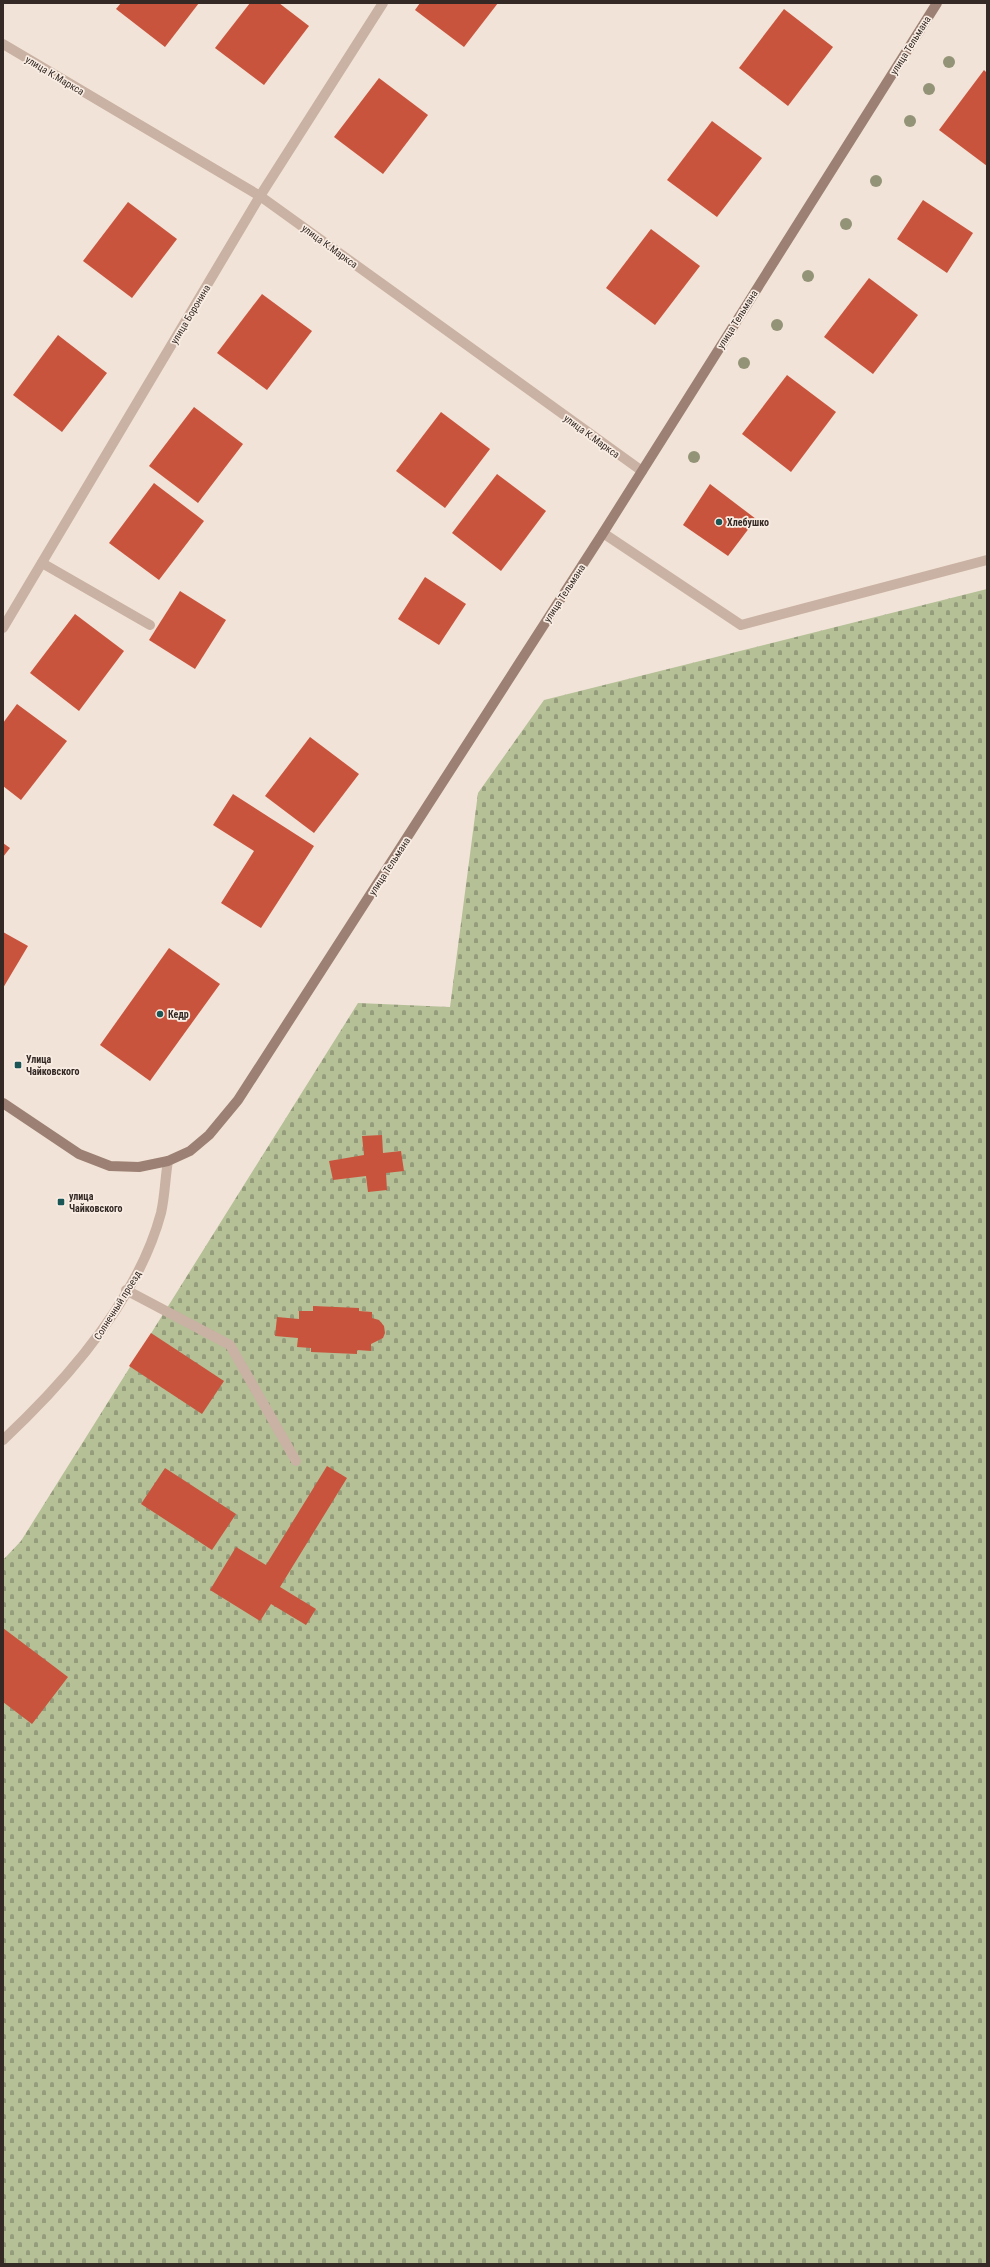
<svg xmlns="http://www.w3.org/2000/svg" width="990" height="2267" font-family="'Roboto Condensed',sans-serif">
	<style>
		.cemetery { fill: url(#cemetery-stones) }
		.building { fill: #c9543d }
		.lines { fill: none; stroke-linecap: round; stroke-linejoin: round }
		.lane { stroke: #c9b1a3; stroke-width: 10 }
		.street { stroke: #c9b1a3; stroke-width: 10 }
		.secondary { stroke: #9d8074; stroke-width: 10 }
		.tree { fill: #939477 }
		.poi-dot { fill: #1a5655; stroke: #f9ede3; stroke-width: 1.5 }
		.labels { text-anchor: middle; stroke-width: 3.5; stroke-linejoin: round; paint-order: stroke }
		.street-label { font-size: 10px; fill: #342925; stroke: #f9ede3 }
		.poi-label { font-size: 10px; font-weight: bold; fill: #342925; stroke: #f9ede3; text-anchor: start }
	</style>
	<defs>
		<pattern id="cemetery-stones" width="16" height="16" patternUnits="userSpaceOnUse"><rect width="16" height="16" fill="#b5c097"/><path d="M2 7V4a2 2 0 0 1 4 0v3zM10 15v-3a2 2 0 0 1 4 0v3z" fill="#949c7b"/></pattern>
	</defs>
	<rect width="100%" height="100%" fill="#f1e3d7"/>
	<!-- cemetery -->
	<polygon class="cemetery" points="987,589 987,2264 3,2264 3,1560 21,1541 358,1003 450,1007 478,793 544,700"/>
	<!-- building -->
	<g class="building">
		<polygon points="121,3 199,3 165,47 116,9"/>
		<polygon points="250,3 279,3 309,26 264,85 215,48"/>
		<polygon points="420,3 498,3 464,47 415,10"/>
		<polygon points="784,9 833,47 788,106 739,68"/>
		<polygon points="984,70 987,73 987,166 939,130"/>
		<polygon points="379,78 428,115 383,174 334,137"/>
		<polygon points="712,121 762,158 717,217 667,180"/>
		<polygon points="923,200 973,233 947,273 897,239"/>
		<polygon points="128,202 177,239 132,298 83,261"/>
		<polygon points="651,229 700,266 655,325 606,288"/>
		<polygon points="869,278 918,315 873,374 824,337"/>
		<polygon points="262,294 312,331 267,390 217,353"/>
		<polygon points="58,335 107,373 62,432 13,395"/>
		<polygon points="787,375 836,412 791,472 742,434"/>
		<polygon points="194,407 243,444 198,503 149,466"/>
		<polygon points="441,412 490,449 445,508 396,471"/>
		<polygon points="497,474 546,511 501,571 452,533"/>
		<polygon points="154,483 204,521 159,580 109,543"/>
		<polygon points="710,484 756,519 728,556 683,525"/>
		<polygon points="425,577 466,604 439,645 398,619"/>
		<polygon points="180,591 226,620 195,669 149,640"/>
		<polygon points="75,614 124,651 79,711 30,673"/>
		<polygon points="17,704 67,741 21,800 3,786 3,723"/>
		<polygon points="310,737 359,774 314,833 265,796"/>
		<polygon points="233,794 314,846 261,928 221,903 254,851 213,825"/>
		<polygon points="3,843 10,848 3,857"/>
		<polygon points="3,932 28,946 3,988"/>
		<polygon points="169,948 220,984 150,1081 100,1045"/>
		<polygon points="382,1135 383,1153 401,1151 404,1171 386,1173 387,1190 368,1192 366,1176 333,1180 329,1161 364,1155 362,1136"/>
		<polygon points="313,1306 359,1308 359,1311 372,1312 372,1318 379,1320 384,1326 385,1333 383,1338 371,1344 371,1351 357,1350 357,1354 311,1352 311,1348 297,1347 298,1338 275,1336 277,1317 299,1319 299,1311 313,1311"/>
		<polygon points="151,1333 224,1381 202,1414 129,1366"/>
		<polygon points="327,1466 347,1478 280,1587 316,1609 306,1625 271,1604 260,1621 210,1590 236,1547 266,1565"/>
		<polygon points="165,1468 236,1514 212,1550 141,1504"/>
		<polygon points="3,1628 68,1677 32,1724 3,1702"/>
	</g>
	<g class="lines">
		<!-- lane -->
		<g class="lane">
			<polyline points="603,533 741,625 987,560"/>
			<polyline points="42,563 150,625"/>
			<polyline points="126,1290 230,1345 296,1461"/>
		</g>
		<!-- street -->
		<g class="street">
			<polyline points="3,44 260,196 642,471"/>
			<polyline points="3,628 260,196 383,3"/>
			<path d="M 3,1440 C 67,1380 138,1299 161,1213 C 165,1196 165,1178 168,1161"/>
		</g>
		<!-- secondary -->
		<polyline class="secondary" points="3,1103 79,1154 110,1166 139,1167 168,1161 190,1151 209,1135 238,1100 603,533 937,3"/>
	</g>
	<!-- trees -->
	<g class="tree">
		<circle cx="949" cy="62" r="6"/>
		<circle cx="929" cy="89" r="6"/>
		<circle cx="910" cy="121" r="6"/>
		<circle cx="876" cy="181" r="6"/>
		<circle cx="846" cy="224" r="6"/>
		<circle cx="808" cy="276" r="6"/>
		<circle cx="777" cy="325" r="6"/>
		<circle cx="744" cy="363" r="6"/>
		<circle cx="694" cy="457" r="6"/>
	</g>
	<!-- markers -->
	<g class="poi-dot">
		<circle cx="719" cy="522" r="4"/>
		<circle cx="160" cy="1014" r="4"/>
		<rect x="14" y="1061" width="8" height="8" rx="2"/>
		<rect x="57" y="1198" width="8" height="8" rx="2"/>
	</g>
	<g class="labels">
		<!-- street labels -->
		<g class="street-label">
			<text transform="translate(910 45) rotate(-58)" y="4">улица Тельмана</text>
			<text transform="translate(55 75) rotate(31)" y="4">улица К.Маркса</text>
			<text transform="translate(330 246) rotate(36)" y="4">улица К.Маркса</text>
			<text transform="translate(190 314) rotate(-59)" y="4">улица Боронина</text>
			<text transform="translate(737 319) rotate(-58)" y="4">улица Тельмана</text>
			<text transform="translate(592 436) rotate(36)" y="4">улица К.Маркса</text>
			<text transform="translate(564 593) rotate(-57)" y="4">улица Тельмана</text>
			<text transform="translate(389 866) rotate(-57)" y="4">улица Тельмана</text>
			<text transform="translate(117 1305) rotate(-58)" y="4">Солнечный проезд</text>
		</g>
		<!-- poi labels -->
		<g class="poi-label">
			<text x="727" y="526">Хлебушко</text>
			<text x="168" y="1018">Кедр</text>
			<text x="26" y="1063">Улица<tspan x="26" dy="12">Чайковского</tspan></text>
			<text x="69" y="1200">улица<tspan x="69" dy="12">Чайковского</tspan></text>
		</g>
	</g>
	<!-- border -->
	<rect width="990" height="2267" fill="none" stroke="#342925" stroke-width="8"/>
</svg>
